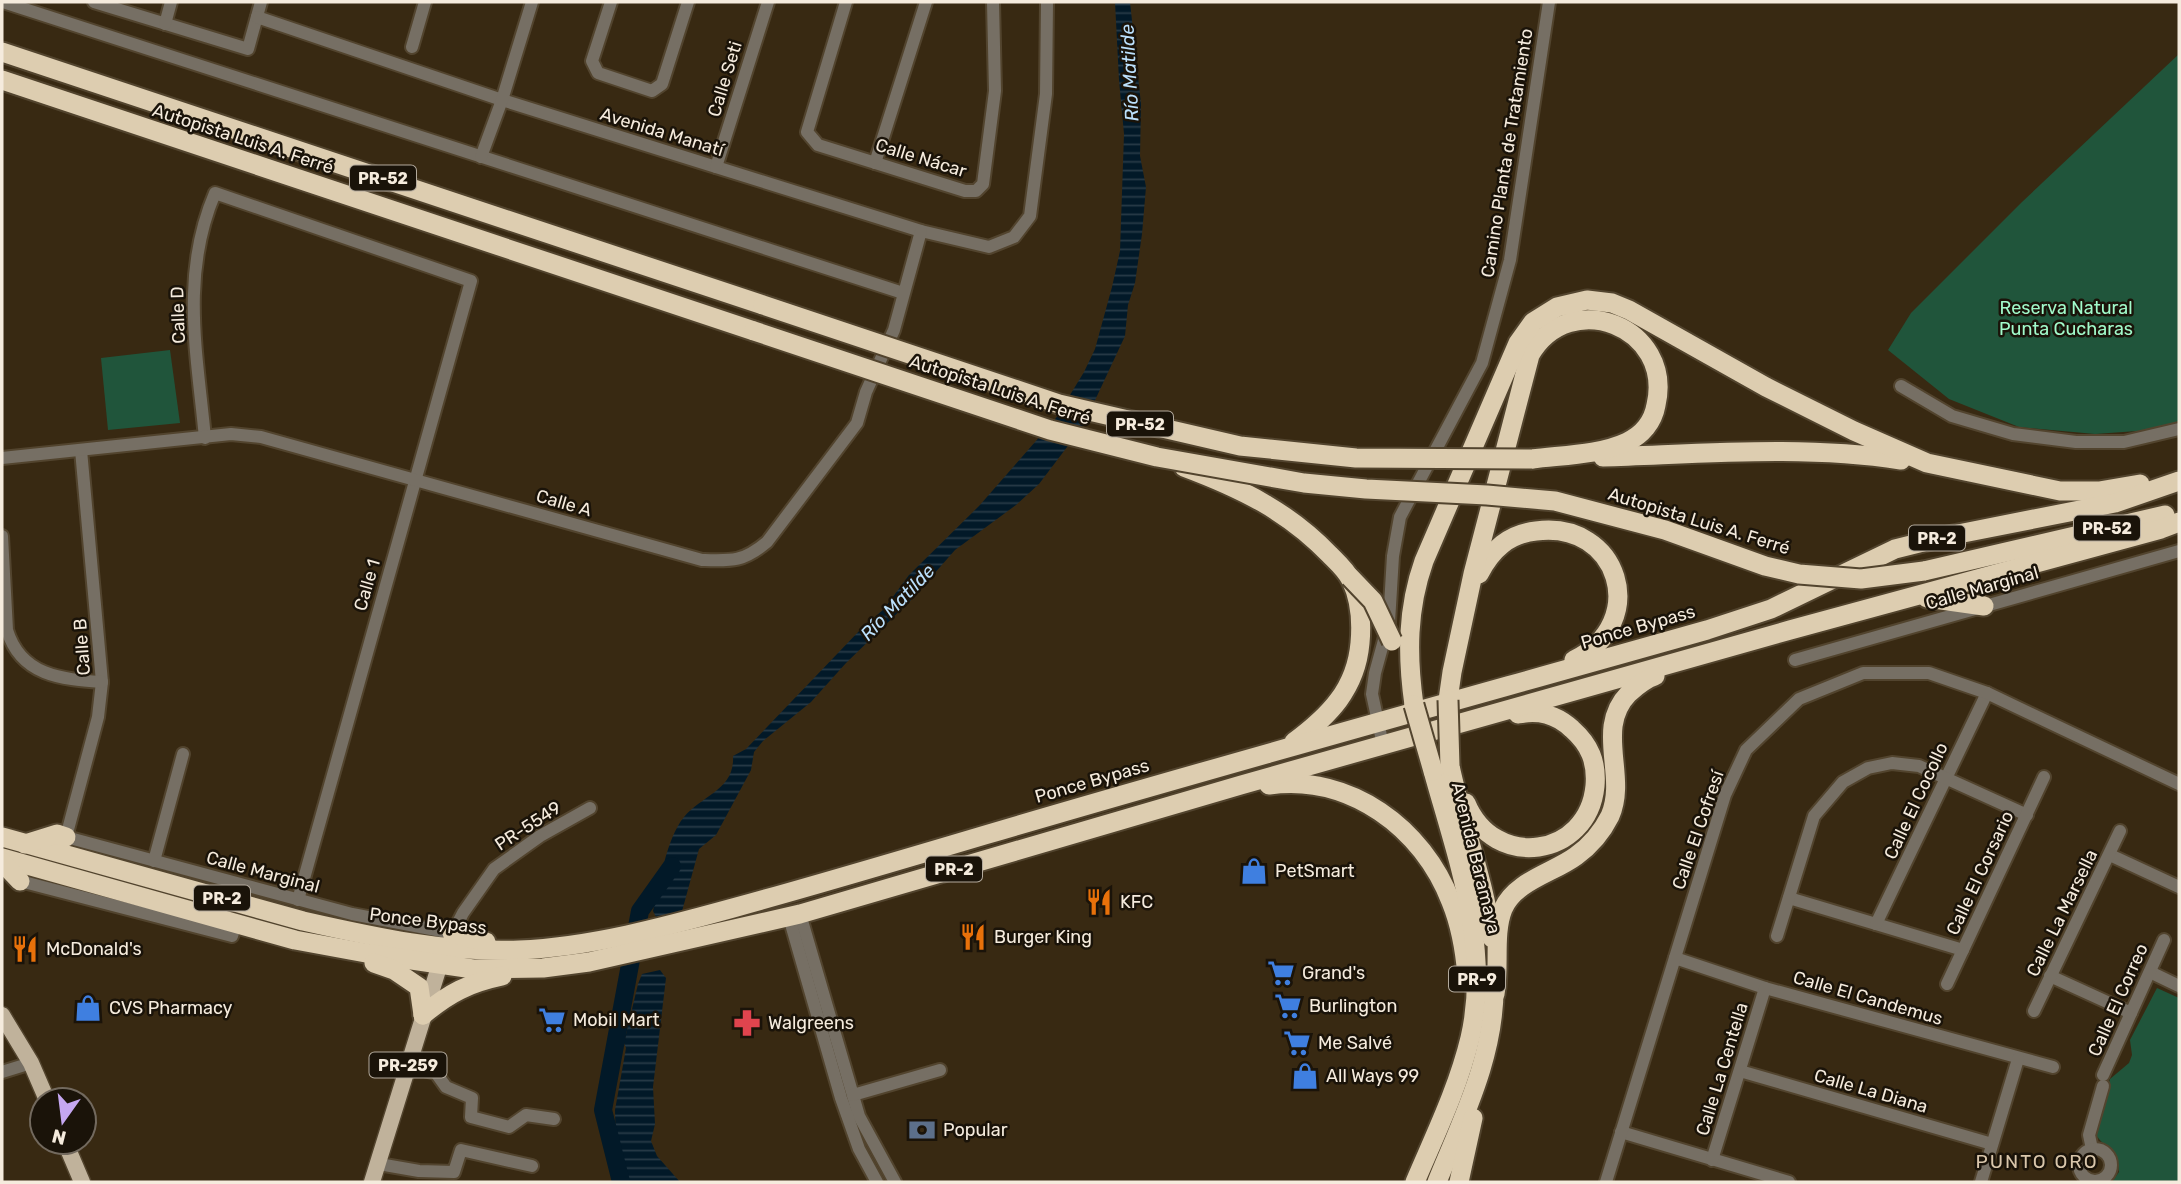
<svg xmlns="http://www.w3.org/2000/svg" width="2181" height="1184" font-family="Rubik,sans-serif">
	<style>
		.park { fill: #20553b }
		.water { fill: url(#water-rules) }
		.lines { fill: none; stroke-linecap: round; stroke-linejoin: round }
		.river { stroke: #021928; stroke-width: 18 }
		.minor-casing { stroke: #52442e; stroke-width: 16 }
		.major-casing { stroke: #52442e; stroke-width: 19 }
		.highway-casing { stroke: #52442e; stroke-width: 23 }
		.minor { stroke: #766f64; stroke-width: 12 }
		.major { stroke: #c0b29b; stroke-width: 16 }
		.highway { stroke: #ddcdb0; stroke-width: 19 }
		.highway-bridge-casing { stroke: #52442e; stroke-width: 23; stroke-linecap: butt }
		.highway-bridge { stroke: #ddcdb0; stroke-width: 19 }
		.labels { text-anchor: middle; stroke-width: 5; stroke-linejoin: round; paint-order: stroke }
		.shield { fill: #1a1309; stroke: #b3aa9d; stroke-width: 2 }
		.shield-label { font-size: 16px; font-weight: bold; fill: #f5ebdd }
		.street-label { font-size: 18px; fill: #f5ebdd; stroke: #1a1309 }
		.park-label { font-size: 18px; fill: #a1faca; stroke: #1a1309 }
		.poi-label { font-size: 18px; fill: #f5ebdd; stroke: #1a1309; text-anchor: start }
		.water-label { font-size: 19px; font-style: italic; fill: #bbe0fc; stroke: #1a1309 }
		.neighbourhood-label { font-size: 19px; letter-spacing: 2px; fill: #d9c6ab; stroke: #1a1309 }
	</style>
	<defs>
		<pattern id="water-rules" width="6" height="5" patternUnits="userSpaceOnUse" patternTransform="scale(1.75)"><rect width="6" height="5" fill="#021928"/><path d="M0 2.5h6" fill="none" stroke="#283b47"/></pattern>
	</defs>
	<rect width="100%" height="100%" fill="#382912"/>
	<!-- park -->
	<g class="park">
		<polygon points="2179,54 2179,428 2095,434 2019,427 1949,399 1888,350 1911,313 2022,202"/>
		<polygon points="170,350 180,423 108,430 101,358"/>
		<path d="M 2157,988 L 2179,998 L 2179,1182 L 2112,1182 L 2119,1172 C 2117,1148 2107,1151 2096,1135 L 2110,1079 L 2129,1063 L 2132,1055 L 2130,1040 Z"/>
	</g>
	<!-- water -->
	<g class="water">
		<path d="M 1115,2 L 1130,2 L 1141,104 L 1140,156 L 1146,187 L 1142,234 L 1135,283 L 1128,305 L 1125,336 L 1083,426 L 1039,484 L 1016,505 L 955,550 L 911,600 L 846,663 L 811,702 L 763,741 L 754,752 L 751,770 L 716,835 L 699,849 L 681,915 L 656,917 L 653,911 C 660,883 666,839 684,817 C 702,795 735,790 733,756 L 746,749 L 861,629 L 884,609 L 909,575 L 979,506 L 1056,418 L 1084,372 L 1095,349 L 1112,287 L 1120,251 L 1124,134 L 1119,80 Z"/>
		<polygon points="660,970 666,978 653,1087 655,1124 651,1141 657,1156 680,1182 630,1182 616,1153 615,1110 626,1048 624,1043 638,984 642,974"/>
	</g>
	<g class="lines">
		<!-- river -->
		<polyline class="river" points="621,1182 603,1110 640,911 672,866"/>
		<defs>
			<g id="minor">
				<polyline points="3,2 903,293"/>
				<polyline points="94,2 248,49 261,2"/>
				<polyline points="611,2 592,61 598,73 652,91 662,84 688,2"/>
				<polyline points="846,2 807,132 818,145 965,191 976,191 983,184 995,91 993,2"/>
				<polyline points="257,17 502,100 716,167 921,231 989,247 1014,237 1030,216 1046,94 1047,2"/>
				<polyline points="165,24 171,2"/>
				<polyline points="412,47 425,2"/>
				<polyline points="481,157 502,100 532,2"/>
				<polyline points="875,163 926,2"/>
				<polyline points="716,167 768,2"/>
				<polyline points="1901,386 1952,416 2013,434 2076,442 2124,442 2179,429"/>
				<path d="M 205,438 C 197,353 180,275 215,193 L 471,281 L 298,900"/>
				<polyline points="81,450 102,682 98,717 66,837 352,914 452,933"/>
				<path d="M 2,458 L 231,434 L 261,437 L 702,560 C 732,561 743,562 767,542 L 857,423 L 866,392 L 894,330 L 921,231"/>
				<path d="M 2,536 L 7,630 C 21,676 61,679 102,682"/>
				<polyline points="1795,660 2179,551"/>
				<polyline points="1383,745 1372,694 1375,673 1389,622 1393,556 1400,517 1482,363 1510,260 1549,2"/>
				<polyline points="2110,855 2179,887"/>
				<polyline points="154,861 183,754"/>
				<polyline points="20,881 232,936 236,923"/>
				<polyline points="1789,898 1963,950"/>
				<polyline points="800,914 859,1116 895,1182"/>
				<polyline points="789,917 841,1098 859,1149 877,1182"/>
				<polyline points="1876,924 1987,693"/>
				<polyline points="1777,936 1814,816 1843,782 1868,768 1892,763 1919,766 2027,815"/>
				<polyline points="450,938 463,913 494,869 540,836 590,808"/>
				<polyline points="1675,958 1765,988 2053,1067"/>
				<polyline points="2150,972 2179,986"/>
				<polyline points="2050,976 2131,1013"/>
				<polyline points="1947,984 2044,777"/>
				<polyline points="2034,1011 2120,831"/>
				<polyline points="408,1066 436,1073 446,1087 472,1098 471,1117 509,1127 526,1115 554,1119"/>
				<polyline points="1740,1071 1992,1144"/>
				<polyline points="2,1072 31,1063"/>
				<polyline points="2103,1075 2164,940"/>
				<polyline points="853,1095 940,1070"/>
				<polyline points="1621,1132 1789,1182"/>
				<polyline points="2092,1149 2089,1135 2103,1086"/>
				<circle cx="2095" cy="1165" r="16"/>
				<polyline points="1712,1160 1765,988"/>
				<polyline points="379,1164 419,1171 454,1172 461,1150 532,1166"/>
				<polyline points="1606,1182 1725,795 1746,750 1799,699 1863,673 1929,673 1987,693 2179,784"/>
				<polyline points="1981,1182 2018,1059"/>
			</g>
			<g id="major">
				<polyline points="2,1015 31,1063 47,1100"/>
				<polyline points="65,1142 82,1182"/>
				<polyline points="372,1182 443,954"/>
			</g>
			<g id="highway">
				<polyline points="2,52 763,305"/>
				<polyline points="2,80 754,331"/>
				<path d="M 1603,457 C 1702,454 1803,445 1901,460"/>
				<path d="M 1184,467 C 1240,488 1288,511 1330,555 C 1337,562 1346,570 1351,580 C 1360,599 1362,621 1360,643 C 1356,689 1329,716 1294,742"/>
				<polyline points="1924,571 2165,515"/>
				<path d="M 1479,574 C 1492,549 1509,534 1536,531 C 1619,520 1651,622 1574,660"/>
				<polyline points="1927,598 1984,606"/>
				<path d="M 1448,700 L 1452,672 L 1473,574 L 1530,355 C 1570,286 1674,327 1656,405 C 1653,422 1642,435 1627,442 C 1599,455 1563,455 1532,459"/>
				<path d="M 1414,705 C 1407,655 1407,609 1424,561 L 1518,343 L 1533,322 L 1557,307 L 1587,300 L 1612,303 L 1629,310 L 1766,387 L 1854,431 L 1927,463 L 2060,491 L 2099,491 L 2140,484"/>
				<path d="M 1450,766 C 1462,823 1484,879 1492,938"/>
				<path d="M 1269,785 C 1350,774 1423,828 1451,902 C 1460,924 1465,952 1467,976"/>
				<path d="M 1466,803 C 1494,871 1588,858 1595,786 C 1597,762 1590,745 1572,729 C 1556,714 1539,710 1518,714"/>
				<path d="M 2,837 L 303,921 C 374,937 446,953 519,950 C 591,947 664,927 733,908 C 817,885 901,860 985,835 C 1225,764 1466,698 1707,630 L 1771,609 L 1895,549 L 1943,537 L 2115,503 L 2179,481"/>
				<polyline points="25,844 57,834 66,837"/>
				<polyline points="2,858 295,940 371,954 473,969 543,968 589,962 800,914 1241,785 1790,630 2161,529 2179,522"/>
				<polyline points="2,862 20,881"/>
				<polyline points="452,933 486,942"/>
				<polyline points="374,963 394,970 419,987 423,1015"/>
				<path d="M 1495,994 C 1500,967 1493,934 1503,909 C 1515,881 1553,873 1576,856 C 1590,846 1602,832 1610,816 C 1628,775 1594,729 1629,693 C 1637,686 1645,679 1655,676"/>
				<path d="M 423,1015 C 449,993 469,983 502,976"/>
				<path d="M 1415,1182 C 1435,1135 1458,1088 1470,1038 C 1491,947 1457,858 1433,771"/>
				<path d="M 1437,1182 C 1463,1118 1496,1053 1494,982"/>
				<polyline points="1459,1182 1473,1118"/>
			</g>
		</defs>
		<!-- minor casing -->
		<use href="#minor" class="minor-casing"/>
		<!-- major casing -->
		<use href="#major" class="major-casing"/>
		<!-- highway casing -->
		<use href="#highway" class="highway-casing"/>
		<!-- minor -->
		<use href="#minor" class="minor"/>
		<!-- major -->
		<use href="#major" class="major"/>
		<!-- highway -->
		<use href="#highway" class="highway"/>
		<defs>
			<g id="highway-bridge">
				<polyline points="763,305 1059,404 1240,446 1356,458 1532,459"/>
				<polyline points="754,331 1050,430 1157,457 1304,483 1366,489 1487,495 1555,501 1665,530 1765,566 1799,574 1861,579 1924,571"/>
				<polyline points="1350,577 1373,601 1392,641"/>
				<polyline points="1448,700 1450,766"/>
				<polyline points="1414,705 1433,771"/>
			</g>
		</defs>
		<!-- highway-bridge casing -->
		<use href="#highway-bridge" class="highway-bridge-casing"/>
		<!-- highway-bridge -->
		<use href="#highway-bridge" class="highway-bridge"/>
	</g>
	<!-- icons -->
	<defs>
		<symbol id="shop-bare" viewBox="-9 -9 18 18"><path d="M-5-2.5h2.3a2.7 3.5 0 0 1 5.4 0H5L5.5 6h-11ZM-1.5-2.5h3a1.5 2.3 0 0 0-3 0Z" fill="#3f7fe0" stroke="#1a1309" stroke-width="2.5" paint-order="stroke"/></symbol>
		<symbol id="restaurant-bare" viewBox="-9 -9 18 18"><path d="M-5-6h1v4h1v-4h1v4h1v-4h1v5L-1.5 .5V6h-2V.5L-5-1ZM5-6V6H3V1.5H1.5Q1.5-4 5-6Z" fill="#e8710a" stroke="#1a1309" stroke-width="2.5" paint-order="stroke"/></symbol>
		<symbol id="supermarket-bare" viewBox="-9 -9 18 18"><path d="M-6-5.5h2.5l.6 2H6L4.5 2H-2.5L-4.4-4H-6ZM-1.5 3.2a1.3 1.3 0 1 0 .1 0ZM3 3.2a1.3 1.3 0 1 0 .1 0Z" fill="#3f7fe0" stroke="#1a1309" stroke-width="2.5" paint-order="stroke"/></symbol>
		<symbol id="pharmacy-bare" viewBox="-9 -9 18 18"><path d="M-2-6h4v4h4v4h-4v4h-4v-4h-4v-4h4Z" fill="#e0444e" stroke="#1a1309" stroke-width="2.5" paint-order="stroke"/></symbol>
		<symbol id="bank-bare" viewBox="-9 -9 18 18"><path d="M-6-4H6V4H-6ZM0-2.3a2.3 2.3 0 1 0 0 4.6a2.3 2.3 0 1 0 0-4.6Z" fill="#5c6f8a" stroke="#1a1309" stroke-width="2.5" paint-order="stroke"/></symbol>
	</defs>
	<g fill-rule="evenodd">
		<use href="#shop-bare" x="1235" y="852" width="38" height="38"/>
		<use href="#restaurant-bare" x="1080" y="883" width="38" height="38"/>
		<use href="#restaurant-bare" x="954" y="918" width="38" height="38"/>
		<use href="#restaurant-bare" x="6" y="930" width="38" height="38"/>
		<use href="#supermarket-bare" x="1262" y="954" width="38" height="38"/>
		<use href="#supermarket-bare" x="1269" y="987" width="38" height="38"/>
		<use href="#shop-bare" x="69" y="989" width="38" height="38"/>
		<use href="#supermarket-bare" x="533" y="1001" width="38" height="38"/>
		<use href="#pharmacy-bare" x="728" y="1004" width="38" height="38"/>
		<use href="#supermarket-bare" x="1278" y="1024" width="38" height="38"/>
		<use href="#shop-bare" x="1286" y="1057" width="38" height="38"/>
		<use href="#bank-bare" x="903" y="1111" width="38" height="38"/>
	</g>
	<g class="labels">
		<!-- shield labels -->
		<g class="shield">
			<rect x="350" y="165.5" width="66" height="25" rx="5"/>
			<rect x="1107" y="411.5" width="66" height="25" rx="5"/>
			<rect x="2074" y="515.5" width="66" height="25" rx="5"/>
			<rect x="1909" y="525.5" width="56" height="25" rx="5"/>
			<rect x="926" y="856.5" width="56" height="25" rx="5"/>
			<rect x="194" y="885.5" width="56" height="25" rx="5"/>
			<rect x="1449" y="966.5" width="56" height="25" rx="5"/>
			<rect x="369.5" y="1052.5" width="77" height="25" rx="5"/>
		</g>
		<g class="shield-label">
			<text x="383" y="184">PR-52</text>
			<text x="1140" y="430">PR-52</text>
			<text x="2107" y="534">PR-52</text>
			<text x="1937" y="544">PR-2</text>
			<text x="954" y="875">PR-2</text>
			<text x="222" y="904">PR-2</text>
			<text x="1477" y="985">PR-9</text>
			<text x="408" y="1071">PR-259</text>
		</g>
		<!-- street labels -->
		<g class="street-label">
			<text transform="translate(725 79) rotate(-73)" y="6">Calle Seti</text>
			<text transform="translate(662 132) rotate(17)" y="6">Avenida Manatí</text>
			<text transform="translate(243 139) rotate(18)" y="6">Autopista Luis A. Ferré</text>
			<text transform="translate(1507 153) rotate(-81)" y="6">Camino Planta de Tratamiento</text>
			<text transform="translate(921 158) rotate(17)" y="6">Calle Nácar</text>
			<text transform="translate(178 315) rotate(-92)" y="6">Calle D</text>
			<text transform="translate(1000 390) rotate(18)" y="6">Autopista Luis A. Ferré</text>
			<text transform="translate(564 503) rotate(16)" y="6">Calle A</text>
			<text transform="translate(1699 521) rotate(17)" y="6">Autopista Luis A. Ferré</text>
			<text transform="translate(367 585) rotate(-74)" y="6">Calle 1</text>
			<text transform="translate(1982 588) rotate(-16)" y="6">Calle Marginal</text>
			<text transform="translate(1638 627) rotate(-16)" y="6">Ponce Bypass</text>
			<text transform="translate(82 647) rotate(-94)" y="6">Calle B</text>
			<text transform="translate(1092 781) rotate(-16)" y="6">Ponce Bypass</text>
			<text transform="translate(1916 801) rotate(-65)" y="6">Calle El Cocollo</text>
			<text transform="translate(528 826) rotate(-33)" y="6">PR-5549</text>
			<text transform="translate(1698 830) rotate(-71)" y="6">Calle El Cofresí</text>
			<text transform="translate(1476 858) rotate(76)" y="6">Avenida Baramaya</text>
			<text transform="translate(263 872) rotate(15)" y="6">Calle Marginal</text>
			<text transform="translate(1980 873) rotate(-65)" y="6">Calle El Corsario</text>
			<text transform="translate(2062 913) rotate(-64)" y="6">Calle La Marsella</text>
			<text transform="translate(428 921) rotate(7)" y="6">Ponce Bypass</text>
			<text transform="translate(1868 998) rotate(16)" y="6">Calle El Candemus</text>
			<text transform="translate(2118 1000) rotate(-66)" y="6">Calle El Correo</text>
			<text transform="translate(1722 1069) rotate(-73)" y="6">Calle La Centella</text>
			<text transform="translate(1871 1091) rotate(16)" y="6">Calle La Diana</text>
		</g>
		<!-- park labels -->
		<g class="park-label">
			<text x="2066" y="314">Reserva Natural<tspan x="2066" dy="21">Punta Cucharas</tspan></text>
		</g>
		<!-- poi labels -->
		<g class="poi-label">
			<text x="1275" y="877">PetSmart</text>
			<text x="1120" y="908">KFC</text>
			<text x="994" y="943">Burger King</text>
			<text x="46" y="955">McDonald's</text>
			<text x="1302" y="979">Grand's</text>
			<text x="1309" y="1012">Burlington</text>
			<text x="109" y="1014">CVS Pharmacy</text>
			<text x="573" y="1026">Mobil Mart</text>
			<text x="768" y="1029">Walgreens</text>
			<text x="1318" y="1049">Me Salvé</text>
			<text x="1326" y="1082">All Ways 99</text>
			<text x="943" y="1136">Popular</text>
		</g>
		<!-- water labels -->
		<g class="water-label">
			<text transform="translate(1129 73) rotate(-93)" y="7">Río Matilde</text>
			<text transform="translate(897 602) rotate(-46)" y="7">Río Matilde</text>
		</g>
		<!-- neighbourhood labels -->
		<g class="neighbourhood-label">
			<text x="2037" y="1168">PUNTO ORO</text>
		</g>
	</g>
	<!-- border -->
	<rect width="2181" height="1184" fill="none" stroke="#f5ebdd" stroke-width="7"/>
	<!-- north arrow -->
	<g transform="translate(63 1121) rotate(194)"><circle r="33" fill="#1a1309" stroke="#72695e" stroke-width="2"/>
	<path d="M0-5L12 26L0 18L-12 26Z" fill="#c5a7f1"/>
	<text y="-10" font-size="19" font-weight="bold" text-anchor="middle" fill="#f5ebdd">N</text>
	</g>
</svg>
